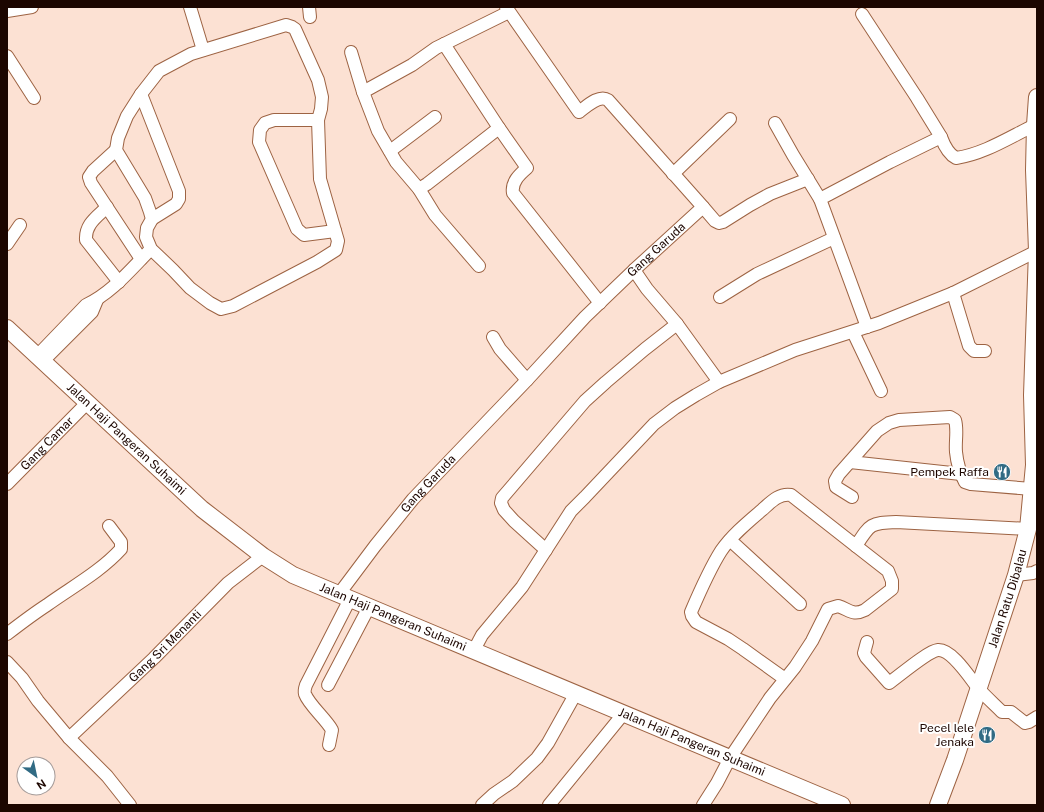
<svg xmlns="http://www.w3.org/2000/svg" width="1044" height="812" font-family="'Public Sans',sans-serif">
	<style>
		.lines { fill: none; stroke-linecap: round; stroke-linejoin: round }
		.minor-casing { stroke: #9d6343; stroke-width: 14 }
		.major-casing { stroke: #9d6343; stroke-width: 18 }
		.minor { stroke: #fff; stroke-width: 12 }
		.major { stroke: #fff; stroke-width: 16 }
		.labels { text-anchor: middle; stroke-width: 4; stroke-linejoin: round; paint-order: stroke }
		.street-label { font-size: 12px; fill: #1c0600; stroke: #fff }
		.poi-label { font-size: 12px; fill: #1c0600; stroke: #fff; text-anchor: end }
	</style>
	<rect width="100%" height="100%" fill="#fce1d3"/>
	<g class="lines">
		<defs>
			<g id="minor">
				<polyline points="190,7 203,50"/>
				<polyline points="309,7 310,17"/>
				<path d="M 506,7 L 579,112 C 586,107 599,94 608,100 L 703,207 L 715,221 L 719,223 L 723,222 L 750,205 L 770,194 L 808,179"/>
				<polyline points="7,11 32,7"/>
				<polyline points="862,14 917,98 941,137"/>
				<path d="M 444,44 L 499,128 L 527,168 C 520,174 511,182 513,193 L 600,303"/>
				<polyline points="351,52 363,92"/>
				<polyline points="7,56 34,98"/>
				<polyline points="141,94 179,191 179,199 176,204 152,219"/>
				<polyline points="318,120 274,120 265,123 260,130 259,142 297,229 304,235 335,231"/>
				<polyline points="775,123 793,155 820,199"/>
				<polyline points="116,150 93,171 89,177 91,183 141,259"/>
				<polyline points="390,151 435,117"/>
				<polyline points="673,174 730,119"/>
				<polyline points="419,189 427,184 499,128"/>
				<path d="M 107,207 C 97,217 85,224 86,240 L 119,282"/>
				<polyline points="7,244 20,225"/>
				<polyline points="479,266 435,215 419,189 396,162 378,131 363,92 412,65 436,48 509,12"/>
				<polyline points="634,270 647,289 677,324 719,382"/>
				<polyline points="953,293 969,346 974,351 985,351"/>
				<polyline points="720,297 757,274 834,238"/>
				<path d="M 867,327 L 820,199 L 890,162 L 941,137 C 944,145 948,154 956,158 C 984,154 1010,137 1035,125"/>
				<polyline points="853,332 881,391"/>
				<polyline points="493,337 500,349 527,380"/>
				<path d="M 37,356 L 86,305 C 112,293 131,269 151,249 L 146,237 L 147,228 L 152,219 L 150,212 L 145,198 L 116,150 L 118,138 L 127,116 L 141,94 L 159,71 L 191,54 L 286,25 L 292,27 L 295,29 L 318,80 L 322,97 L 321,109 L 318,120 L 320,179 L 338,241 L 336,250 L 317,262 L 233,306 L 221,309 L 210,303 L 190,288 L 173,270 L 151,249"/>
				<polyline points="43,361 92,312 97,300"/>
				<polyline points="850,462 961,474"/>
				<path id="s1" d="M 7,484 L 87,403"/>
				<path d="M 852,497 L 836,487 L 835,481 L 839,474 L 877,431 L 889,423 L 899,420 L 950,417 L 955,420 C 958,430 955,441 956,452 C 957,462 960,473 965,482 L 971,484 L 1032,489"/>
				<polyline points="730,540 800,604"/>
				<polyline points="546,550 514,521 504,510 501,503 502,498 585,401 606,382 645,349 677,324"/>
				<polyline points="1016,575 1033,573 1037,571"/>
				<path id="s2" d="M 339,594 L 375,546 L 413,499 L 527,380 L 585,317 L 634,270 L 703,207"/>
				<path d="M 7,634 C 20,624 33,614 47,605 C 72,587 100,572 121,549 L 121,542 L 109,526"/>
				<path d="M 867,642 L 864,653 L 866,657 L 889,683 C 899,676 928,651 938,650 C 952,649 970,678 978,688 C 985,696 994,704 1002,712 L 1011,712 L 1025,723 L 1029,722 L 1037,717"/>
				<polyline points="474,650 482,635 522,587 571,511 585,497 654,424 675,408 696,395 719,382 795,350 879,323 953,293 1037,251"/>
				<polyline points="7,662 22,678 38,701 69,738 107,776 130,805"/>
				<path d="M 785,679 L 743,649 L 728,639 L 696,622 L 692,616 L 691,612 C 700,591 709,570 721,551 C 732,535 748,522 762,510 C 771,502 779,493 791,495 L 856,546 C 870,524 870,523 896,522 L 1028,529"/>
				<polyline points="328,685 369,607"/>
				<path id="s3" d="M 69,738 L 154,658 L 228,583 L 263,556"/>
				<path d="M 329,745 L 332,730 C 326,719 309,705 305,694 C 304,691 305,688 306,685 L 350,599"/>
				<polyline points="482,805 494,794 513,781 537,758 548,743 576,693"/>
				<polyline points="549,805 624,713"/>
				<path d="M 703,805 L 717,783 L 730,758 L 770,698 L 795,667 L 812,641 L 828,609 L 838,606 C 850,610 853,616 865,610 L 892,589 L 892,581 L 888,571 L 856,546"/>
			</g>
			<g id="major">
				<path id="s4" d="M 7,328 L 202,509 L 263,556 L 293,575 L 842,805"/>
				<path id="s5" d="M 938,805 L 955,760 L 1016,575 L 1028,529 L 1034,465 L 1032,395 L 1037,251 L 1034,170 L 1035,125 L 1037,97"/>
			</g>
		</defs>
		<!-- minor casing -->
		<use href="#minor" class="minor-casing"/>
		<!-- major casing -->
		<use href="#major" class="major-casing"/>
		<!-- minor -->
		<use href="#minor" class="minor"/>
		<!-- major -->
		<use href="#major" class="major"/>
	</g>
	<!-- icons -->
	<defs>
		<symbol id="restaurant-disc" viewBox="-11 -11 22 22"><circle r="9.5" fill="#316b84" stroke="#fff"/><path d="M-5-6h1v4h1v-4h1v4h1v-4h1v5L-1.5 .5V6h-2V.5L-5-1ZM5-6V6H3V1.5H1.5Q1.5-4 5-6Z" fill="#fff"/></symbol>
	</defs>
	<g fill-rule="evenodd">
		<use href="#restaurant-disc" x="992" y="462" width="20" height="20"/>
		<use href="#restaurant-disc" x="977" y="725" width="20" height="20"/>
	</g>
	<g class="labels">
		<!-- street labels -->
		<g class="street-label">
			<text dy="4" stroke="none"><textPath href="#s2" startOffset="469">Gang Garuda</textPath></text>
			<text dy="4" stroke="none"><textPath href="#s4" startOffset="163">Jalan Haji Pangeran Suhaimi</textPath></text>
			<text dy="4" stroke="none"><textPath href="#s1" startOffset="57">Gang Camar</textPath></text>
			<text dy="4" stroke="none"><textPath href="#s2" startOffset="142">Gang Garuda</textPath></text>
			<text dy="4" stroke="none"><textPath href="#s5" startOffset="218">Jalan Ratu Dibalau</textPath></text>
			<text dy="4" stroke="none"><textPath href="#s4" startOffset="487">Jalan Haji Pangeran Suhaimi</textPath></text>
			<text dy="4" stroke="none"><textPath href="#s3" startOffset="133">Gang Sri Menanti</textPath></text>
			<text dy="4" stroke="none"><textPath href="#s4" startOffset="811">Jalan Haji Pangeran Suhaimi</textPath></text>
		</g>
		<!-- poi labels -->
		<g class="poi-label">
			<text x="989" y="476">Pempek Raffa</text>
			<text x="974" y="732">Pecel lele<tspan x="974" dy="14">Jenaka</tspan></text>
		</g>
	</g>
	<!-- border -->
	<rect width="1044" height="812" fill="none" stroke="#1c0600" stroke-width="16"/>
	<!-- north arrow -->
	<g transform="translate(36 776) rotate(147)"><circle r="19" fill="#ffffff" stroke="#a49b99"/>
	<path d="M0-3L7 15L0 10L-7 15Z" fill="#316b84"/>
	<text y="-6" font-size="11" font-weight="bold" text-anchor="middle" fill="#1c0600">N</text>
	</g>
</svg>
